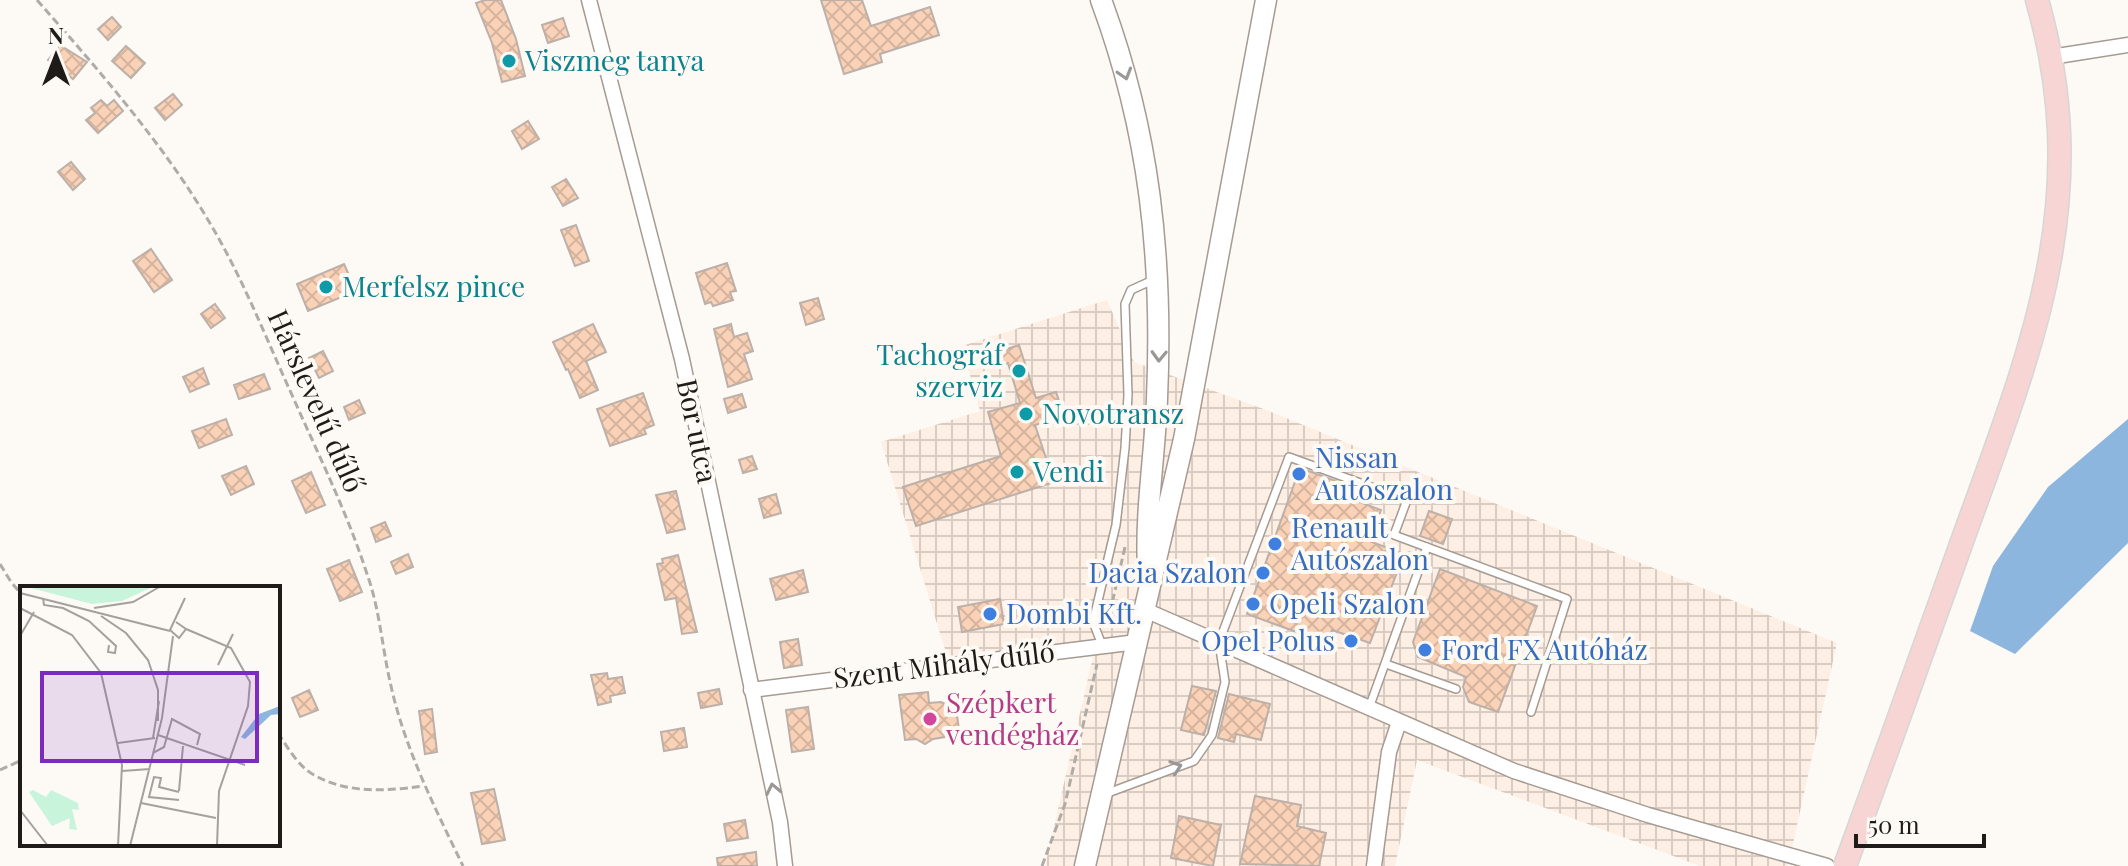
<svg xmlns="http://www.w3.org/2000/svg" width="2128" height="866" font-family="'Playfair Display',serif">
	<style>
		.industrial { fill: url(#industrial-grid) }
		.water { fill: #8cb6dd }
		.building { fill: url(#building-cross-hatch); stroke: #bcb0a9; stroke-width: 2 }
		.lines { fill: none; stroke-linecap: round; stroke-linejoin: round }
		.lane-casing { stroke: #a59b93; stroke-width: 10 }
		.street-casing { stroke: #a59b93; stroke-width: 17 }
		.secondary-casing { stroke: #a59b93; stroke-width: 23 }
		.primary-casing { stroke: #d7d6d5; stroke-width: 25 }
		.path { stroke: #afaba7; stroke-width: 3; stroke-dasharray: 8 4; stroke-linecap: butt }
		.lane { stroke: #fff; stroke-width: 7 }
		.street { stroke: #fff; stroke-width: 14 }
		.secondary { stroke: #fff; stroke-width: 20 }
		.primary { stroke: #f7d5d4; stroke-width: 22 }
		.oneway { stroke: #9a9897 }
		.culture-dot { fill: #0f9aa8; stroke: #fdf9f5; stroke-width: 3 }
		.shop-dot { fill: #3f7fe0; stroke: #fdf9f5; stroke-width: 3 }
		.hotel-dot { fill: #d1479c; stroke: #fdf9f5; stroke-width: 3 }
		.labels { text-anchor: middle; stroke-width: 8; stroke-linejoin: round; paint-order: stroke }
		.culture-label { font-size: 28px; fill: #0d838f; stroke: #fdf9f5; text-anchor: start }
		.street-label { font-size: 28px; fill: #1f1b18; stroke: #fdf9f5 }
		.shop-label { font-size: 28px; fill: #366cbe; stroke: #fdf9f5; text-anchor: start }
		.hotel-label { font-size: 28px; fill: #b23c85; stroke: #fdf9f5; text-anchor: start }
		.inset-road { fill: none; stroke: #a4a09d; stroke-width: 2 }
		.view { fill: #7b2cbf; fill-opacity: 0.15; stroke: #7b2cbf; stroke-width: 4 }
		.inset-edge { fill: none; stroke: #1f1b18; stroke-width: 4 }
	</style>
	<defs>
		<pattern id="industrial-grid" width="8" height="8" patternUnits="userSpaceOnUse" patternTransform="scale(2)"><rect width="8" height="8" fill="#feefe4"/><path d="M0 4h8M4 0v8" fill="none" stroke="#d9ccc3"/></pattern>
		<pattern id="building-cross-hatch" width="8" height="8" patternUnits="userSpaceOnUse" patternTransform="scale(2)"><rect width="8" height="8" fill="#fad2b8"/><path d="M0 0l8 8M0 8l8-8" fill="none" stroke="#d6b49d"/></pattern>
	</defs>
	<rect width="100%" height="100%" fill="#fdf9f5"/>
	<!-- industrial -->
	<polygon class="industrial" points="1107,300 1134,362 1269,411 1837,643 1788,866 1700,866 1417,760 1395,866 1045,866 1094,652 951,669 881,442 980,411 962,346"/>
	<!-- water -->
	<polygon class="water" points="2128,419 2128,543 2015,654 1970,631 1993,566 2048,487"/>
	<!-- building -->
	<g class="building">
		<polygon points="485,0 501,0 516,39 525,76 502,82 492,43 476,3"/>
		<polygon points="821,0 862,0 871,26 930,7 939,35 880,54 882,62 844,74"/>
		<polygon points="112,17 121,27 108,40 98,29"/>
		<polygon points="563,18 569,36 548,43 542,25"/>
		<polygon points="60,45 87,62 73,79 48,60"/>
		<polygon points="126,46 145,63 131,78 112,61"/>
		<polygon points="173,94 182,105 165,120 155,108"/>
		<polygon points="101,100 107,106 114,100 123,111 98,133 86,120 95,113 91,108"/>
		<polygon points="528,121 539,139 522,149 512,131"/>
		<polygon points="71,162 85,179 73,190 58,172"/>
		<polygon points="566,179 578,198 563,206 552,187"/>
		<polygon points="576,225 589,261 575,266 561,230"/>
		<polygon points="151,249 172,280 154,292 133,261"/>
		<polygon points="727,263 736,291 730,292 733,300 713,306 711,302 705,304 696,273"/>
		<polygon points="344,264 356,291 308,311 297,284"/>
		<polygon points="818,298 824,319 806,325 800,303"/>
		<polygon points="215,304 225,318 211,328 201,314"/>
		<polygon points="593,324 606,352 586,361 598,390 580,398 568,369 566,370 553,342"/>
		<polygon points="731,324 734,337 747,333 753,351 744,354 752,379 728,387 714,329"/>
		<polygon points="1019,345 1036,398 1056,392 1064,416 1035,425 1054,482 916,526 903,487 1001,456 988,412 1020,403 1008,363 996,367 992,354"/>
		<polygon points="323,351 333,371 319,378 309,358"/>
		<polygon points="203,368 209,384 190,392 183,377"/>
		<polygon points="264,374 270,389 239,399 234,385"/>
		<polygon points="643,393 654,425 644,429 646,434 610,446 597,409"/>
		<polygon points="742,394 746,407 728,413 724,399"/>
		<polygon points="359,400 365,413 349,420 344,407"/>
		<polygon points="226,419 232,435 199,448 192,431"/>
		<polygon points="752,456 757,469 743,473 739,460"/>
		<polygon points="246,466 254,484 231,495 222,476"/>
		<polygon points="1300,468 1350,486 1346,497 1381,510 1369,541 1404,554 1370,643 1332,630 1327,643 1247,614"/>
		<polygon points="311,472 325,505 306,513 292,481"/>
		<polygon points="676,491 685,529 667,533 656,495"/>
		<polygon points="776,494 781,513 764,518 759,499"/>
		<polygon points="1429,511 1452,519 1443,544 1420,536"/>
		<polygon points="385,522 391,536 376,542 371,528"/>
		<polygon points="408,554 413,567 396,574 391,562"/>
		<polygon points="678,555 697,632 682,634 676,598 665,600 657,564 663,563 662,559"/>
		<polygon points="349,560 362,592 340,601 327,569"/>
		<polygon points="1440,569 1537,606 1498,712 1469,702 1463,687 1466,677 1418,657 1413,642"/>
		<polygon points="803,570 808,592 776,600 770,579"/>
		<polygon points="1000,599 1004,624 962,632 958,607"/>
		<polygon points="798,639 802,665 784,668 780,642"/>
		<polygon points="607,673 608,679 622,677 625,693 610,696 611,702 598,705 591,675"/>
		<polygon points="1192,686 1216,691 1204,735 1181,730"/>
		<polygon points="719,689 722,704 701,708 698,693"/>
		<polygon points="309,690 318,710 300,717 292,698"/>
		<polygon points="928,692 929,703 941,702 956,709 959,729 951,736 933,739 925,744 916,739 905,740 899,695"/>
		<polygon points="1229,694 1270,704 1261,740 1236,734 1234,742 1218,738"/>
		<polygon points="808,707 814,749 792,752 786,710"/>
		<polygon points="432,709 437,752 425,754 419,711"/>
		<polygon points="684,728 687,747 664,751 661,732"/>
		<polygon points="494,789 505,840 482,844 471,793"/>
		<polygon points="1255,796 1301,805 1297,826 1326,833 1319,866 1240,864"/>
		<polygon points="1179,816 1221,825 1213,866 1171,858"/>
		<polygon points="745,820 748,838 727,841 724,824"/>
		<polygon points="756,852 757,866 718,866 717,858"/>
	</g>
	<g class="lines">
		<defs>
			<g id="lane">
				<polyline points="1102,645 1093,622 1116,525 1125,448 1128,395 1125,304 1131,290 1153,280"/>
				<polyline points="1386,664 1456,689"/>
				<polyline points="1369,708 1427,547"/>
				<polyline points="1105,794 1194,761 1212,735 1225,682 1219,642 1289,457 1407,500 1394,535 1567,599 1531,712"/>
			</g>
			<g id="street">
				<polyline points="589,0 682,359 780,822 785,866"/>
				<polyline points="2051,57 2128,45"/>
				<polyline points="1145,610 1514,771 1648,815 1827,866"/>
				<polyline points="751,690 1137,642"/>
				<polyline points="1374,866 1389,752 1399,722"/>
			</g>
			<g id="secondary">
				<path d="M 1101,0 C 1150,132 1163,259 1157,399 C 1155,456 1145,511 1148,568"/>
				<polyline points="1085,866 1184,439 1266,0"/>
			</g>
			<path id="primary" d="M 1845,866 C 1884,760 1922,653 1960,547 C 2028,357 2096,205 2037,0"/>
		</defs>
		<!-- lane casing -->
		<use href="#lane" class="lane-casing"/>
		<!-- street casing -->
		<use href="#street" class="street-casing"/>
		<!-- secondary casing -->
		<use href="#secondary" class="secondary-casing"/>
		<!-- primary casing -->
		<use href="#primary" class="primary-casing"/>
		<!-- path -->
		<g class="path">
			<path d="M 37,0 C 97,68 166,147 211,225 C 243,279 266,338 292,395 C 318,454 347,512 367,574 C 380,610 382,648 391,686 C 405,749 435,808 463,866"/>
			<polyline points="0,564 11,582 22,595"/>
			<polyline points="1107,625 1125,547"/>
			<path d="M 278,733 C 288,748 298,766 314,775 C 347,794 388,791 423,786"/>
			<polyline points="0,770 22,760"/>
			<polyline points="1042,866 1065,804 1097,664"/>
		</g>
		<!-- lane -->
		<use href="#lane" class="lane"/>
		<!-- street -->
		<use href="#street" class="street"/>
		<!-- secondary -->
		<use href="#secondary" class="secondary"/>
		<!-- primary -->
		<use href="#primary" class="primary"/>
	</g>
	<!-- one-way arrows -->
	<defs><path id="oneway-chevron" d="M-2-3.5L2.5 0L-2 3.5" fill="none" stroke-width="1.6" stroke-linecap="round" stroke-linejoin="round" transform="scale(2)"/></defs>
	<g class="oneway">
		<use href="#oneway-chevron" transform="translate(1125 74) rotate(73)"/>
		<use href="#oneway-chevron" transform="translate(1159 356) rotate(92)"/>
		<use href="#oneway-chevron" transform="translate(1176 767) rotate(-19)"/>
		<use href="#oneway-chevron" transform="translate(773 789) rotate(-102)"/>
	</g>
	<!-- markers -->
	<g class="culture-dot">
		<circle cx="509" cy="61" r="8"/>
		<circle cx="326" cy="287" r="8"/>
		<circle cx="1019" cy="371" r="8"/>
		<circle cx="1026" cy="414" r="8"/>
		<circle cx="1017" cy="472" r="8"/>
	</g>
	<g class="shop-dot">
		<circle cx="1299" cy="474" r="8"/>
		<circle cx="1275" cy="544" r="8"/>
		<circle cx="1263" cy="573" r="8"/>
		<circle cx="1253" cy="604" r="8"/>
		<circle cx="990" cy="614" r="8"/>
		<circle cx="1351" cy="641" r="8"/>
		<circle cx="1425" cy="650" r="8"/>
	</g>
	<circle class="hotel-dot" cx="930" cy="719" r="8"/>
	<g class="labels">
		<!-- culture labels -->
		<g class="culture-label">
			<text x="525" y="71">Viszmeg tanya</text>
			<text x="342" y="297">Merfelsz pince</text>
			<text x="1003" y="365" text-anchor="end">Tachográf<tspan x="1003" dy="32">szerviz</tspan></text>
			<text x="1042" y="424">Novotransz</text>
			<text x="1033" y="482">Vendi</text>
		</g>
		<!-- street labels -->
		<g class="street-label">
			<text transform="translate(316 401) rotate(66)" y="10">Hárslevelű dűlő</text>
			<text transform="translate(697 431) rotate(78)" y="10">Bor utca</text>
			<text transform="translate(944 665) rotate(-7)" y="10">Szent Mihály dűlő</text>
		</g>
		<!-- shop labels -->
		<g class="shop-label">
			<text x="1315" y="468">Nissan<tspan x="1315" dy="32">Autószalon</tspan></text>
			<text x="1291" y="538">Renault<tspan x="1291" dy="32">Autószalon</tspan></text>
			<text x="1247" y="583" text-anchor="end">Dacia Szalon</text>
			<text x="1269" y="614">Opeli Szalon</text>
			<text x="1006" y="624">Dombi Kft.</text>
			<text x="1335" y="651" text-anchor="end">Opel Polus</text>
			<text x="1441" y="660">Ford FX Autóház</text>
		</g>
		<!-- hotel labels -->
		<g class="hotel-label">
			<text x="946" y="713">Szépkert<tspan x="946" dy="32">vendégház</tspan></text>
		</g>
	</g>
	<!-- overview -->
	<g transform="translate(20 586)">
		<rect width="260" height="260" fill="#fdf9f5"/>
		<path d="M 3,0 L 135,0 L 102,15 L 72,18 ZM 13,204 L 26,211 L 31,204 L 58,217 L 59,224 L 52,223 L 57,244 L 49,243 L 50,232 L 32,240 L 9,206 Z" fill="#c8f4db"/>
		<path d="M 260,120 L 260,128 L 251,129 L 225,153 L 221,151 L 239,128 Z" fill="#8cb6dd"/>
		<path class="inset-road" d="M 0,7 L 150,45M 23,12 L 24,19 L 43,22 L 69,35 L 96,60 L 95,67 L 88,66 L 89,59M 0,22 L 52,49 L 81,87 L 102,179 L 98,260M 74,22 L 113,16 L 141,0M 81,30 L 106,47 L 128,74 L 138,104 L 138,135M 156,36 L 166,43 L 159,52 L 150,44 L 165,12M 166,43 L 211,62 L 230,96 L 228,120 L 199,205 L 197,260M 0,50 L 14,26M 198,79 L 213,48M 138,149 L 225,179M 133,152 L 139,115M 98,157 L 135,152M 133,167 L 144,161 L 152,133 L 180,148 L 177,159M 102,185 L 130,183M 159,205 L 163,160M 159,214 L 129,211 L 134,191 L 141,192 L 139,201 L 159,206M 121,217 L 196,232M 0,224 L 28,260M 110,260 L 142,132 L 153,50"/>
		<path class="view" d="M 22,87 L 237,87 L 237,175 L 22,175 Z"/>
		<rect width="260" height="260" class="inset-edge"/>
	</g>
	<!-- north arrow -->
	<g transform="translate(56 56)" stroke="#fdf9f5" stroke-width="6" paint-order="stroke">
	<path d="M0-6L14 30L0 20L-14 30Z" fill="#1f1b18"/>
	<text y="-12" font-size="22" font-weight="bold" text-anchor="middle" fill="#1f1b18">N</text>
	</g>
	<!-- scale -->
	<path d="M1856 834v12h128v-12" fill="none" stroke="#1f1b18" stroke-width="4"/>
	<text x="1868" y="834" font-size="24" fill="#1f1b18" stroke="#fdf9f5" stroke-width="6" paint-order="stroke">50 m</text>
</svg>
